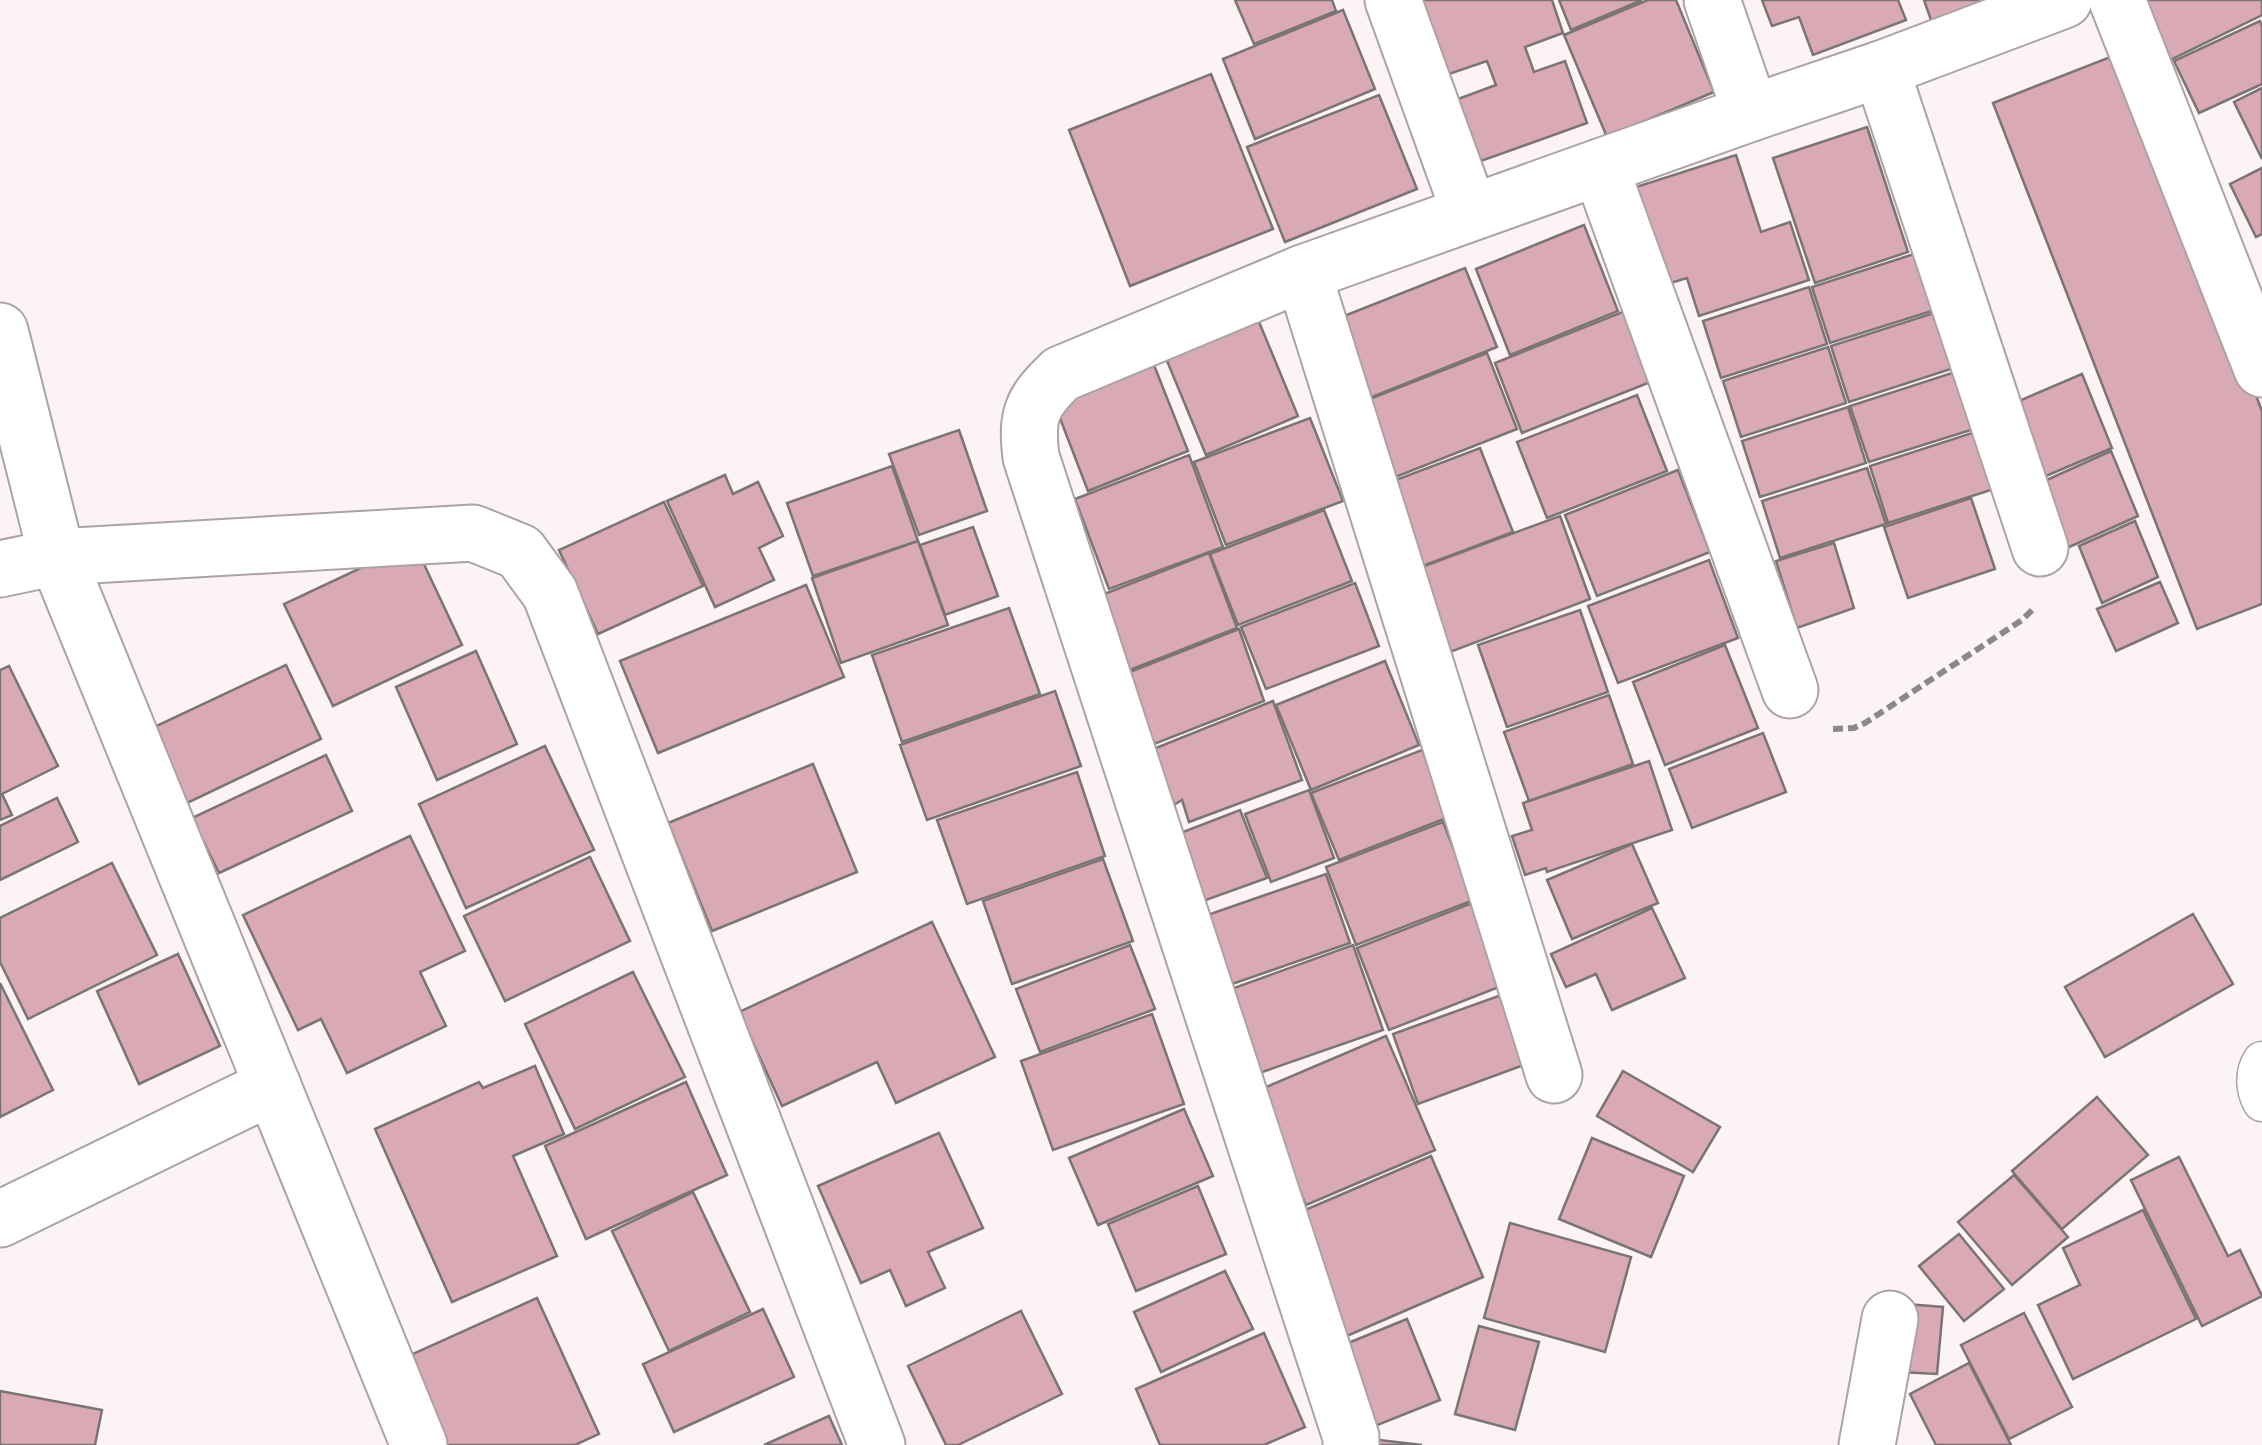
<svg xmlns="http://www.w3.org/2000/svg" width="2262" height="1445" font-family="'Source Sans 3',sans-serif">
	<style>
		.building { fill: #d9aab6; stroke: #7b7475; stroke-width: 2.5 }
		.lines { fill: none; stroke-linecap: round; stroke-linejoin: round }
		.service-casing { stroke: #aba3a4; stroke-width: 41 }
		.minor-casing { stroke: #aba3a4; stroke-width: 59 }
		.path { stroke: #8e8789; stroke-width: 6; stroke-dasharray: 10 5; stroke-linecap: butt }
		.service { stroke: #fff; stroke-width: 38 }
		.minor { stroke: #fff; stroke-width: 55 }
	</style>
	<rect width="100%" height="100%" fill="#fcf3f5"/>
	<!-- building -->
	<g class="building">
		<polygon points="1235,0 1332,0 1336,11 1254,44"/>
		<polygon points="1420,0 1552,0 1563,33 1525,47 1534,72 1565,61 1587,123 1481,161 1458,99 1496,85 1487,61 1446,75"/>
		<polygon points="1559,0 1642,0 1571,30"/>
		<polygon points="1648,0 1676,0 1714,92 1607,137 1564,35"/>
		<polygon points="1762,0 1898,0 1906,20 1813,55 1799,17 1772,26"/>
		<polygon points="1924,0 1999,0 1932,23"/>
		<polygon points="2137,0 2262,0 2262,15 2166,62"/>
		<polygon points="1343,10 1375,89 1255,139 1223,59"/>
		<polygon points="2260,21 2262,26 2262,84 2199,113 2174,61"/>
		<polygon points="2123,52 2262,411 2262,604 2197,629 1993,103"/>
		<polygon points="1211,74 1273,229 1130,286 1069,130"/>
		<polygon points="2262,88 2262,159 2234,102"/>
		<polygon points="1379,95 1417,189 1285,242 1247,147"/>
		<polygon points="1867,127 1908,252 1815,283 1773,158"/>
		<polygon points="1736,155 1761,232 1790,222 1809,280 1699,316 1687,278 1664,285 1633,188"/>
		<polygon points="2262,168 2262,234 2256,237 2230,184"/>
		<polygon points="1584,225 1618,311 1510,355 1476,269"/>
		<polygon points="1917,253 1935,310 1830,343 1812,287"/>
		<polygon points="1465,268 1497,347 1362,401 1329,322"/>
		<polygon points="1809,287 1827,344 1721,378 1703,321"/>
		<polygon points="1625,311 1653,381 1522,433 1495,363"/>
		<polygon points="1937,312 1954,368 1849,402 1831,346"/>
		<polygon points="1257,317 1298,416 1206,455 1165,356"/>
		<polygon points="1828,347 1846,403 1741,437 1723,381"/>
		<polygon points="1487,353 1517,429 1393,478 1362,402"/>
		<polygon points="1152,360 1188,451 1088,491 1053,400"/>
		<polygon points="1955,372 1974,429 1869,462 1850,406"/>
		<polygon points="2082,374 2112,448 2034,481 2005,407"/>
		<polygon points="1637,395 1667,471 1547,518 1517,442"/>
		<polygon points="1848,407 1866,463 1760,497 1742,441"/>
		<polygon points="1310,418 1343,501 1226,545 1194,462"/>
		<polygon points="959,430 987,511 919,535 889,454"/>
		<polygon points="1975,432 1994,489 1888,523 1870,466"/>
		<polygon points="1480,448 1513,532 1420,567 1388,483"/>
		<polygon points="2111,451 2138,516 2067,548 2040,483"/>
		<polygon points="1189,455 1223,547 1109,589 1075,499"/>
		<polygon points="892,466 918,541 813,576 787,503"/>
		<polygon points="1867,468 1886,524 1780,558 1762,501"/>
		<polygon points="1678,470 1710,552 1597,596 1565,515"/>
		<polygon points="725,475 733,494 758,482 783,536 759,548 774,580 715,607 667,501"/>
		<polygon points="1971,498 1995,569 1908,598 1884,527"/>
		<polygon points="664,502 703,586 598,634 559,550"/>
		<polygon points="1324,510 1352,581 1238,625 1210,554"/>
		<polygon points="1560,516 1590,599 1450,652 1419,568"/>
		<polygon points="2135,521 2158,577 2102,603 2079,546"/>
		<polygon points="973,527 998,596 945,615 920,545"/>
		<polygon points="918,541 948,625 841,663 812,578"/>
		<polygon points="414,543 462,645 333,706 284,604"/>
		<polygon points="1834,543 1854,608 1797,628 1776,561"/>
		<polygon points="1209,553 1237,628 1117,675 1089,600"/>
		<polygon points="1709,560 1738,638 1618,683 1588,606"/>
		<polygon points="2160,582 2178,623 2116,651 2097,609"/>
		<polygon points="1355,583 1379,646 1266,689 1241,627"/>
		<polygon points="806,585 844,677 658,753 620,661"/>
		<polygon points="1009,608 1040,694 902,742 872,655"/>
		<polygon points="1580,610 1608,692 1507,727 1478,645"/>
		<polygon points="1239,629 1264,701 1144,748 1117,677"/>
		<polygon points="1725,645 1758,728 1665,765 1633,682"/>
		<polygon points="476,651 517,744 437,780 396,687"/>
		<polygon points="1385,661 1419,745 1311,790 1276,705"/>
		<polygon points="286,665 321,739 187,803 152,728"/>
		<polygon points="9,666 58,766 2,794 12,815 0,820 0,670"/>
		<polygon points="1055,691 1081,766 927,820 900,745"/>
		<polygon points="1609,695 1633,764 1529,801 1504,732"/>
		<polygon points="1273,701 1302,780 1189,822 1182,800 1167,809 1146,752"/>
		<polygon points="1763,733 1786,792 1692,828 1669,769"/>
		<polygon points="545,746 594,850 466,908 419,804"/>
		<polygon points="1422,750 1449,817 1339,860 1311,793"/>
		<polygon points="326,755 352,811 219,873 192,818"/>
		<polygon points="1649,761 1672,830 1547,872 1546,868 1525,875 1512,836 1532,830 1523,803"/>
		<polygon points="813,764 857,872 712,931 668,823"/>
		<polygon points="1077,772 1105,856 967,904 937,820"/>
		<polygon points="1309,790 1334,858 1271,882 1245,814"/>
		<polygon points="57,798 78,842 0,880 0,826"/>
		<polygon points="1240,810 1267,878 1192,905 1165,839"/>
		<polygon points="1443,822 1474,900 1356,945 1326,867"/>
		<polygon points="410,836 465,951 420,972 446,1026 347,1073 321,1019 298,1030 243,915"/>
		<polygon points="1632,844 1658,903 1572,939 1547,880"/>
		<polygon points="590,857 630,941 505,1001 464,916"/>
		<polygon points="1103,859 1133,941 1012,984 983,901"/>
		<polygon points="112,863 157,955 28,1019 0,962 0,918"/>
		<polygon points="1326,874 1350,943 1218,989 1193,920"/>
		<polygon points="1472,903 1504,985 1389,1030 1357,948"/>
		<polygon points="1652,908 1685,978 1612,1010 1596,974 1566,987 1551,954"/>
		<polygon points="2193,914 2233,984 2105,1057 2065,987"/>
		<polygon points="932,922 995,1057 896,1103 877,1062 782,1106 739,1012"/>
		<polygon points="1130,945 1155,1009 1040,1052 1016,989"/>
		<polygon points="1353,945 1383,1030 1242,1079 1212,996"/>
		<polygon points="178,954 220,1046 139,1084 97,991"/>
		<polygon points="633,972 685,1077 575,1129 525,1024"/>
		<polygon points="0,983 53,1090 0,1117"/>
		<polygon points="1515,990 1540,1059 1418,1104 1393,1034"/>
		<polygon points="1152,1014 1184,1104 1053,1150 1021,1061"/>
		<polygon points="1386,1036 1435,1150 1306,1205 1257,1091"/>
		<polygon points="535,1066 564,1134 513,1156 557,1256 452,1302 375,1129 479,1082 483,1088"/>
		<polygon points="1623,1071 1720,1127 1693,1172 1597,1116"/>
		<polygon points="686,1082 727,1175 586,1239 545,1146"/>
		<polygon points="2097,1097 2148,1155 2062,1229 2012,1171"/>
		<polygon points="1184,1109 1213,1176 1098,1225 1069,1158"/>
		<polygon points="939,1133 983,1228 928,1252 945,1288 906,1306 890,1270 861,1283 818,1186"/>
		<polygon points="1592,1138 1684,1176 1651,1257 1559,1219"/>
		<polygon points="1431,1156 1483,1277 1342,1338 1289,1217"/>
		<polygon points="2179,1157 2228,1256 2240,1250 2262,1296 2202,1326 2131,1180"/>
		<polygon points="2014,1175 2068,1237 2012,1285 1958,1222"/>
		<polygon points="1198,1186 1226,1254 1136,1291 1108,1224"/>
		<polygon points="693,1192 750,1312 669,1351 612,1231"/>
		<polygon points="2143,1210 2196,1319 2073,1379 2038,1305 2080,1285 2063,1248"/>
		<polygon points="1510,1223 1631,1257 1605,1352 1484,1318"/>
		<polygon points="1959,1234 2004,1289 1964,1321 1919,1266"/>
		<polygon points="1225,1271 1253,1329 1161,1372 1134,1312"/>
		<polygon points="537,1298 599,1434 575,1445 447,1445 406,1357"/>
		<polygon points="1906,1304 1943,1307 1937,1374 1900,1372"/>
		<polygon points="763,1309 794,1377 674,1432 643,1364"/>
		<polygon points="1021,1311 1062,1394 958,1445 946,1445 908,1366"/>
		<polygon points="2024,1313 2072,1407 2009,1439 1961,1345"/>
		<polygon points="1407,1319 1440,1400 1370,1428 1336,1348"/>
		<polygon points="1479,1326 1539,1342 1515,1430 1455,1414"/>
		<polygon points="1264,1333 1305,1427 1264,1445 1160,1445 1136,1389"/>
		<polygon points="1969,1363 2011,1445 1936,1445 1910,1394"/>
		<polygon points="0,1391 102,1410 95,1445 0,1445"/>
		<polygon points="829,1416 842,1445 764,1445"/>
		<polygon points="1379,1440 1422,1445 1378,1445"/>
	</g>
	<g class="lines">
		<defs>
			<path id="service" d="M 2262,1061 C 2254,1073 2255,1089 2262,1102"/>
			<g id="minor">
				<polyline points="1393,0 1470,213"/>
				<polyline points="1712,0 1751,113"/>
				<polyline points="2117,0 2262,369"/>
				<polyline points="1881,69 2040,548"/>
				<polyline points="1600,167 1790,690"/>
				<polyline points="1303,273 1554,1075"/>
				<polyline points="0,331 57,557 419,1445"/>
				<polyline points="0,569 57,557 473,533 520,552 550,593 877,1445"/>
				<polyline points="0,1219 273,1086"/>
				<path d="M 1351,1445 L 1351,1437 L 1031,457 C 1026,415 1031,403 1061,374 L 1303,273 L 1751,113 L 1881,69 L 2064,0"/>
				<polyline points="1867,1445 1890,1319"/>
			</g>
		</defs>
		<!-- service casing -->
		<use href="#service" class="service-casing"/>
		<!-- minor casing -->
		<use href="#minor" class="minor-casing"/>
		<!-- path -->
		<polyline class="path" points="1833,729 1854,728 1865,723 2022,620 2034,608"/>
		<!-- service -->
		<use href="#service" class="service"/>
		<!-- minor -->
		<use href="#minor" class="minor"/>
	</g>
</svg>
